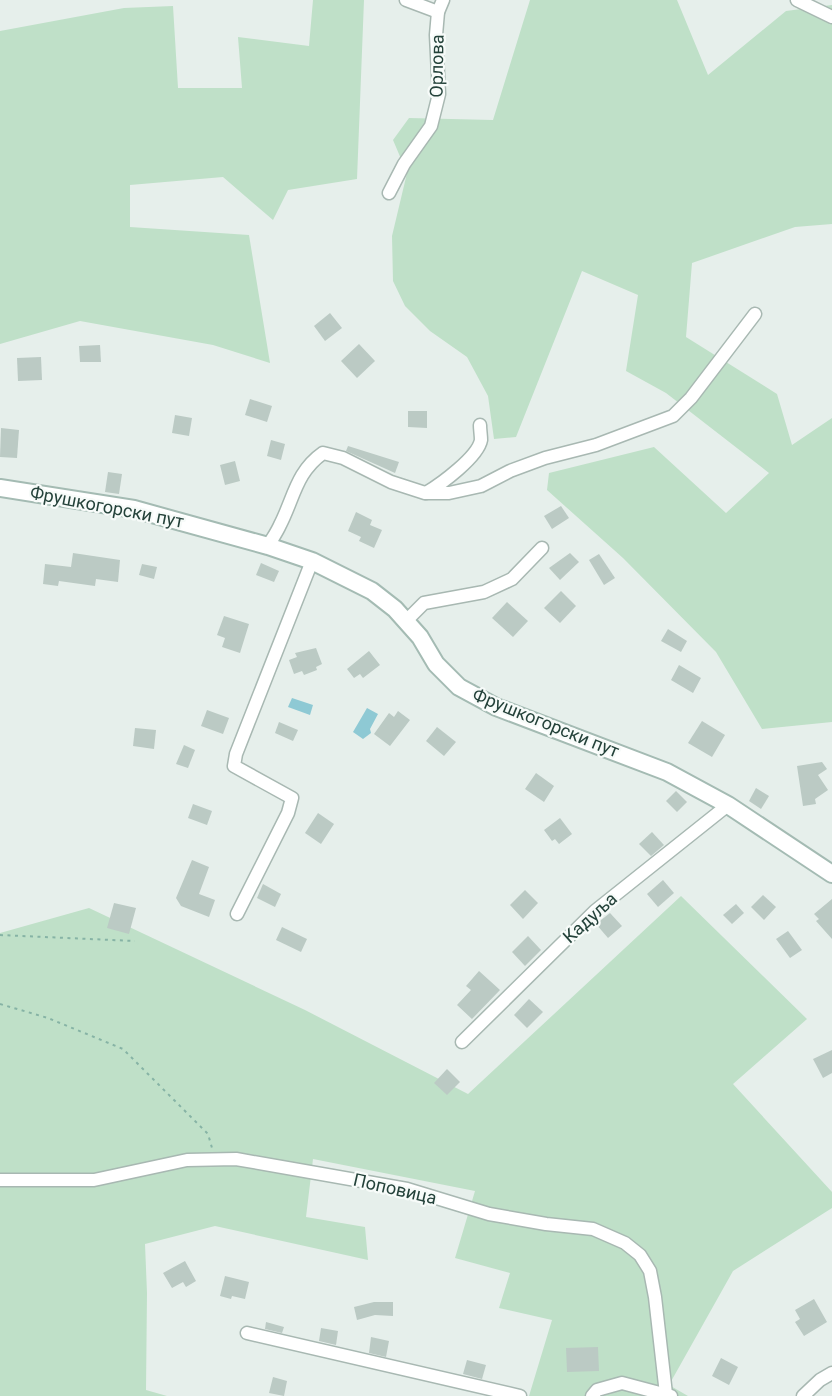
<svg xmlns="http://www.w3.org/2000/svg" width="832" height="1396" font-family="Roboto,sans-serif">
	<style>
		.green { fill: #bfe0c8 }
		.water { fill: #8ec9d4 }
		.building { fill: #bbcac4 }
		.lines { fill: none; stroke-linecap: round; stroke-linejoin: round }
		.street-casing { stroke: #a8b8b2; stroke-width: 15 }
		.secondary-casing { stroke: #a4bbb3; stroke-width: 20 }
		.path { stroke: #86b3a5; stroke-width: 2; stroke-dasharray: 3 4.5; stroke-linecap: butt }
		.street { stroke: #fff; stroke-width: 12 }
		.secondary { stroke: #fff; stroke-width: 16 }
		.labels { text-anchor: middle; stroke-width: 4.5; stroke-linejoin: round; paint-order: stroke }
		.street-label { font-size: 18px; fill: #24423a; stroke: #f7fbf9 }
	</style>
	<rect width="100%" height="100%" fill="#e6efeb"/>
	<!-- green -->
	<g class="green">
		<polygon points="313,0 364,0 357,179 288,190 273,220 223,177 130,185 130,227 249,235 270,363 213,345 80,321 0,344 0,31 124,8 173,6 178,88 242,88 238,37 309,46"/>
		<polygon points="530,0 677,0 708,75 786,11 832,5 832,224 795,227 692,263 686,337 777,394 792,445 832,418 832,722 762,729 716,652 623,558 547,490 549,473 654,447 726,513 769,473 666,393 626,371 638,295 582,271 516,437 494,439 488,396 467,357 430,331 405,306 393,281 392,236 407,173 393,140 409,118 493,120"/>
		<polygon points="681,896 807,1019 733,1084 832,1192 832,1208 733,1271 669,1385 688,1396 529,1396 552,1320 499,1308 510,1273 455,1258 475,1191 313,1159 306,1217 365,1227 368,1260 215,1226 145,1244 147,1293 146,1390 167,1396 0,1396 0,933 89,908 305,1010 468,1094"/>
	</g>
	<!-- water -->
	<g class="water">
		<polygon points="292,698 313,705 310,715 288,707"/>
		<polygon points="367,708 378,714 370,729 371,733 363,739 353,732"/>
	</g>
	<!-- building -->
	<g class="building">
		<polygon points="330,313 342,328 325,341 314,326"/>
		<polygon points="359,344 375,361 357,378 341,361"/>
		<polygon points="100,345 101,362 80,362 79,346"/>
		<polygon points="41,357 42,380 18,381 17,358"/>
		<polygon points="250,399 272,406 267,422 245,415"/>
		<polygon points="408,411 427,411 427,428 408,427"/>
		<polygon points="175,415 192,418 189,436 172,433"/>
		<polygon points="1,428 19,430 17,458 0,457"/>
		<polygon points="271,440 285,444 281,460 267,456"/>
		<polygon points="348,446 399,462 395,473 346,451"/>
		<polygon points="235,461 240,481 225,485 220,465"/>
		<polygon points="108,472 122,474 119,494 105,492"/>
		<polygon points="561,506 569,518 552,529 544,516"/>
		<polygon points="356,512 372,520 370,525 382,530 374,548 359,541 361,537 348,531"/>
		<polygon points="73,553 120,560 118,582 96,579 95,586 59,581 58,586 43,584 45,564 71,567"/>
		<polygon points="570,553 579,562 560,580 549,568"/>
		<polygon points="599,554 615,578 604,585 589,560"/>
		<polygon points="261,563 279,571 274,582 256,575"/>
		<polygon points="142,564 157,567 154,579 139,575"/>
		<polygon points="561,591 576,606 560,623 544,608"/>
		<polygon points="507,602 528,621 513,637 492,618"/>
		<polygon points="224,616 249,624 240,653 222,647 225,638 217,635"/>
		<polygon points="668,629 687,641 681,652 661,641"/>
		<polygon points="316,648 322,664 316,667 317,670 304,675 302,671 294,674 289,660 297,657 295,653"/>
		<polygon points="369,651 380,665 363,678 360,674 354,678 347,669"/>
		<polygon points="679,665 701,678 693,693 671,680"/>
		<polygon points="207,710 229,718 223,734 201,726"/>
		<polygon points="398,711 410,720 390,746 374,734 389,713 394,717"/>
		<polygon points="702,721 725,735 712,757 688,743"/>
		<polygon points="279,722 298,730 293,741 275,733"/>
		<polygon points="437,727 456,742 444,756 426,741"/>
		<polygon points="135,728 156,730 154,749 133,746"/>
		<polygon points="184,745 195,750 188,768 176,764"/>
		<polygon points="822,762 827,769 818,775 828,790 815,799 816,804 803,806 797,766"/>
		<polygon points="536,773 554,786 544,802 525,789"/>
		<polygon points="756,788 769,796 761,809 749,801"/>
		<polygon points="676,791 687,802 677,812 666,801"/>
		<polygon points="193,804 212,811 207,825 188,818"/>
		<polygon points="318,813 334,824 321,844 305,833"/>
		<polygon points="560,818 572,834 559,844 555,839 552,841 544,830"/>
		<polygon points="652,832 664,845 651,856 639,844"/>
		<polygon points="192,860 209,867 199,894 215,900 209,917 181,906 176,898"/>
		<polygon points="663,880 674,893 658,907 647,894"/>
		<polygon points="263,884 281,894 275,907 257,898"/>
		<polygon points="525,890 538,903 523,919 510,905"/>
		<polygon points="763,895 776,907 764,920 751,907"/>
		<polygon points="832,899 832,939 816,921 819,919 814,914"/>
		<polygon points="114,903 136,908 129,934 107,928"/>
		<polygon points="736,904 744,913 732,924 723,915"/>
		<polygon points="610,913 622,926 608,938 596,924"/>
		<polygon points="282,927 307,939 301,952 276,940"/>
		<polygon points="788,931 802,950 790,958 776,939"/>
		<polygon points="528,936 541,950 525,966 512,952"/>
		<polygon points="479,971 500,990 472,1019 457,1005 471,990 466,986"/>
		<polygon points="529,999 543,1012 527,1028 514,1015"/>
		<polygon points="832,1050 832,1073 823,1078 813,1059"/>
		<polygon points="447,1069 460,1082 447,1095 434,1083"/>
		<polygon points="185,1261 196,1281 186,1287 183,1282 172,1288 163,1273"/>
		<polygon points="225,1276 249,1282 245,1299 232,1296 231,1299 220,1296"/>
		<polygon points="814,1299 827,1322 804,1336 795,1322 800,1319 795,1310"/>
		<polygon points="374,1302 393,1302 393,1316 375,1315 357,1320 354,1307"/>
		<polygon points="266,1322 284,1327 282,1333 265,1329"/>
		<polygon points="321,1328 338,1331 336,1345 319,1341"/>
		<polygon points="371,1337 389,1341 386,1357 369,1353"/>
		<polygon points="598,1347 599,1371 567,1372 566,1348"/>
		<polygon points="721,1358 738,1367 729,1385 712,1376"/>
		<polygon points="467,1360 486,1365 482,1379 463,1374"/>
		<polygon points="273,1377 287,1381 284,1396 269,1393"/>
	</g>
	<g class="lines">
		<defs>
			<g id="street">
				<polyline points="406,0 438,12"/>
				<polyline points="797,0 832,17"/>
				<polyline points="389,193 404,164 431,126 439,94 436,35 438,12 443,0"/>
				<path d="M 426,493 C 441,484 478,457 481,440 C 481,435 480,430 480,425"/>
				<path d="M 268,546 C 272,539 277,532 280,525 C 294,498 296,472 323,453 L 343,458 L 391,482 L 425,493 L 449,493 L 481,486 L 510,471 L 545,458 L 596,445 L 673,416 L 691,398 L 755,314"/>
				<polyline points="406,621 424,603 484,592 512,579 542,548"/>
				<polyline points="237,914 288,813 292,798 234,766 236,754 312,561"/>
				<polyline points="462,1042 595,911 728,805"/>
				<polyline points="0,1180 94,1180 187,1160 236,1159 407,1189 489,1214 546,1224 593,1229 625,1243 640,1255 650,1271 655,1297 666,1394"/>
				<polyline points="247,1333 520,1396"/>
				<polyline points="592,1396 597,1390 622,1383 671,1396"/>
				<polyline points="803,1396 820,1380 832,1373"/>
			</g>
			<polyline id="secondary" points="0,488 134,509 268,546 312,561 372,591 395,609 420,637 436,664 459,687 496,707 667,772 728,805 832,874"/>
		</defs>
		<!-- street casing -->
		<use href="#street" class="street-casing"/>
		<!-- secondary casing -->
		<use href="#secondary" class="secondary-casing"/>
		<!-- path -->
		<g class="path">
			<polyline points="0,935 135,941"/>
			<polyline points="0,1004 48,1018 123,1049 208,1134 212,1148"/>
		</g>
		<!-- street -->
		<use href="#street" class="street"/>
		<!-- secondary -->
		<use href="#secondary" class="secondary"/>
	</g>
	<g class="labels">
		<!-- street labels -->
		<g class="street-label">
			<text transform="translate(437 66) rotate(-89)" y="6">Орлова</text>
			<text transform="translate(107 507) rotate(11)" y="6">Фрушкогорски пут</text>
			<text transform="translate(546 723) rotate(22)" y="6">Фрушкогорски пут</text>
			<text transform="translate(590 918) rotate(-42)" y="6">Кадуља</text>
			<text transform="translate(395 1189) rotate(13)" y="6">Поповица</text>
		</g>
	</g>
</svg>
